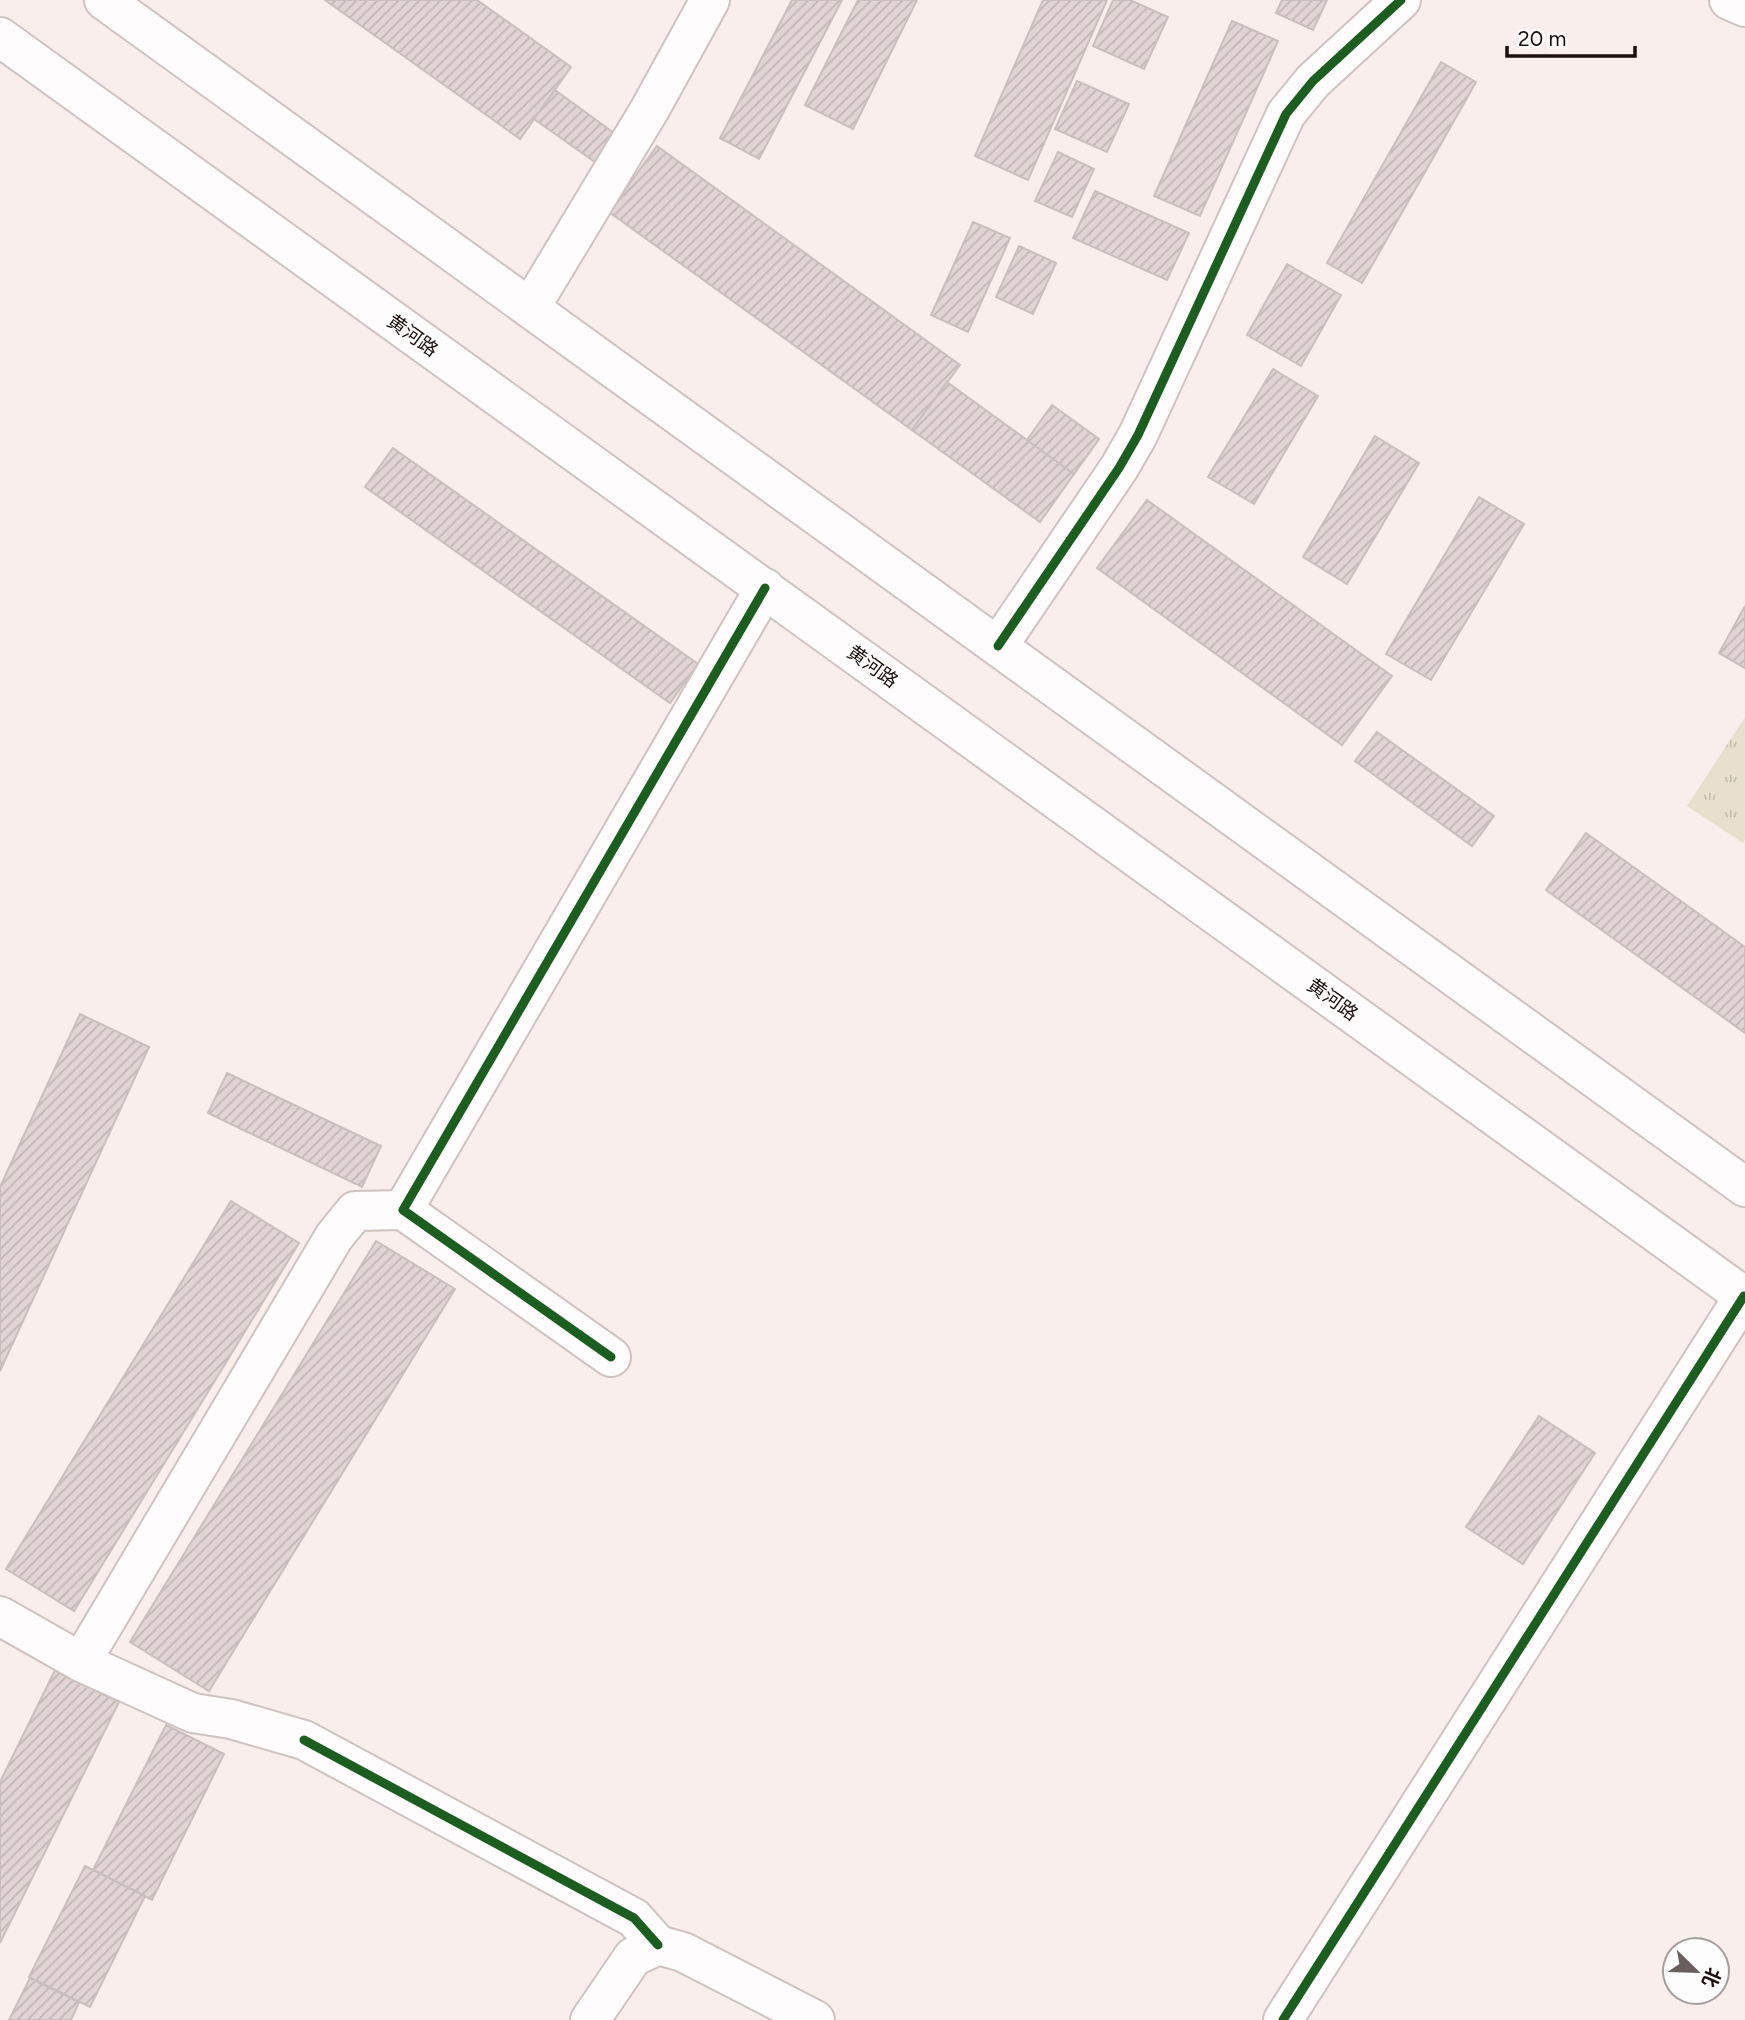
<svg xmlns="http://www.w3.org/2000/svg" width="1745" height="2020" font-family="Figtree,'Noto Sans SC',sans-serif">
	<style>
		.grass { fill: url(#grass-tufts) }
		.building { fill: url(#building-hatch); stroke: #cabfbe; stroke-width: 2 }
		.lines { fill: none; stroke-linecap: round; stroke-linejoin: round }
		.minor-casing { stroke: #cec3c0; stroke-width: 42 }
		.major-casing { stroke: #cec3c0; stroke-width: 42 }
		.minor { stroke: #fefcfc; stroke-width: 38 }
		.major { stroke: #fefcfc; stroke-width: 38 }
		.cycleway-casing { stroke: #fdfdfd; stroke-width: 13 }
		.cycleway { stroke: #1b5e20; stroke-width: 9 }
		.labels { text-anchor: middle; stroke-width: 7; stroke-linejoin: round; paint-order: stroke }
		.street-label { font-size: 19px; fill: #1b100d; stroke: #fdfdfd }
	</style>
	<defs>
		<pattern id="grass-tufts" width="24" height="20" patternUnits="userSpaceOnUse" patternTransform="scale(1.75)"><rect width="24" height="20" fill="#e8e0cd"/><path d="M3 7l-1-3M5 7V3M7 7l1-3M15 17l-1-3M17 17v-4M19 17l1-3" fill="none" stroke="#c6bfaf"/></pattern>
		<pattern id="building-hatch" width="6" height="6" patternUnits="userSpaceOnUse" patternTransform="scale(1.75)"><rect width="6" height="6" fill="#e2d4d4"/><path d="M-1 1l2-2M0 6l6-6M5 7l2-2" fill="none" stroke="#c1b5b5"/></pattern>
	</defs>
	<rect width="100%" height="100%" fill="#f9eeeb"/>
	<!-- grass -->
	<polygon class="grass" points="1745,717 1745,840 1743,843 1687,806"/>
	<!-- building -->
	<g class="building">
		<polygon points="325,0 477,0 571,67 520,139"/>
		<polygon points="792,0 842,0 759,159 720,138"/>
		<polygon points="858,0 917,0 853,129 805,105"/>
		<polygon points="1043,0 1107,0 1028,180 975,156"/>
		<polygon points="1113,0 1130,0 1168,17 1144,69 1093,46"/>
		<polygon points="1282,0 1327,0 1313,30 1276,13"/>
		<polygon points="1232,21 1278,41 1200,216 1154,196"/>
		<polygon points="1441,62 1476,82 1362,283 1327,263"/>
		<polygon points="1077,81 1129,104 1107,152 1055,129"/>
		<polygon points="555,90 625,141 605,169 534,119"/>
		<polygon points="657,146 960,365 912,430 609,212"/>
		<polygon points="1058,152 1094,169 1072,217 1035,201"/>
		<polygon points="1095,191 1189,233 1167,280 1073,238"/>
		<polygon points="973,222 1010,238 968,332 931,315"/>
		<polygon points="1019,246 1056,263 1033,314 996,297"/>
		<polygon points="1287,264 1341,295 1301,366 1247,335"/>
		<polygon points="1273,369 1318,396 1254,504 1208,477"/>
		<polygon points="947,382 1074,474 1040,522 912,430"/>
		<polygon points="1052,405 1099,439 1074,474 1027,440"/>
		<polygon points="1375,436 1419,463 1347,584 1303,557"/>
		<polygon points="393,448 698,664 670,703 365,487"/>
		<polygon points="1479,497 1524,524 1431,680 1386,654"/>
		<polygon points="1147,500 1392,676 1342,745 1097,568"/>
		<polygon points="1745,606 1745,668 1719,653"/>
		<polygon points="1377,732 1494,816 1472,846 1355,761"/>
		<polygon points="1586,833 1745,947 1745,1033 1546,890"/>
		<polygon points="80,1014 149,1047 0,1371 0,1187"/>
		<polygon points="227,1073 381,1146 362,1187 208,1113"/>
		<polygon points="231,1201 299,1243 74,1611 6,1569"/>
		<polygon points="376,1241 455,1289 209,1691 130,1642"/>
		<polygon points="1539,1416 1595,1453 1523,1564 1466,1527"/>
		<polygon points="55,1670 119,1702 0,1943 0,1782"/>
		<polygon points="166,1725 224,1754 152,1900 93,1870"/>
		<polygon points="85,1866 145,1896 90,2007 29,1977"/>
		<polygon points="30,1978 79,2002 71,2020 9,2020"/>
	</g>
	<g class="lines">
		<defs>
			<g id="minor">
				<polyline points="1729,0 1745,7"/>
				<polyline points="530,308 650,109 710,0"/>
				<polyline points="998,646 1119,468 1138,435 1286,114 1313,81 1401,0"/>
				<polyline points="403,1210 765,588"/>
				<polyline points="0,1616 81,1662 193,1713 231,1719 304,1740 634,1918 658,1945"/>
				<polyline points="81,1662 334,1237 355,1211 403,1210 611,1357"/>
				<polyline points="590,2020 633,1957 658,1945 683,1952 815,2020"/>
				<polyline points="1283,2020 1744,1296"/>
			</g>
			<g id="major">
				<polyline points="104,0 1745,1187"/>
				<polyline points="0,37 1745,1297"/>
			</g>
		</defs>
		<!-- minor casing -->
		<use href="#minor" class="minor-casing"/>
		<!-- major casing -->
		<use href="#major" class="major-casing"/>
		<!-- minor -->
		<use href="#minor" class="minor"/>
		<!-- major -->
		<use href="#major" class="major"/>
		<defs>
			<g id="cycleway">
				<polyline points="998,646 1119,468 1138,435 1286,114 1313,81 1401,0"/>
				<polyline points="611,1357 403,1210 765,588"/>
				<polyline points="304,1740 634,1918 658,1945"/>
				<polyline points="1283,2020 1744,1296"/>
			</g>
		</defs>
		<!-- cycleway casing -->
		<use href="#cycleway" class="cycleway-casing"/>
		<!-- cycleway -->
		<use href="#cycleway" class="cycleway"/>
	</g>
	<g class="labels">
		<!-- street labels -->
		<g class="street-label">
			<text transform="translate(413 335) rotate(36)" y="7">黄河路</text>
			<text transform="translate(873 666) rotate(36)" y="7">黄河路</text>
			<text transform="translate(1333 999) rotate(36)" y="7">黄河路</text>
		</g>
	</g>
	<!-- north arrow -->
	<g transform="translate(1696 1971) rotate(113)"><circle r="33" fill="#fdfdfd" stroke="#a39e9d" stroke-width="2"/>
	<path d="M0-5L12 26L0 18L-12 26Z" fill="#695e5b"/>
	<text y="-10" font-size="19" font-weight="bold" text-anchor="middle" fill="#1b100d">北</text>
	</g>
	<!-- scale -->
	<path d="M1507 46v10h128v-10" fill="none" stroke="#1b100d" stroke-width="3.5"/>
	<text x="1518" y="46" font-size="21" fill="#1b100d" stroke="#fdfdfd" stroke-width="5" paint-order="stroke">20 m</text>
</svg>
